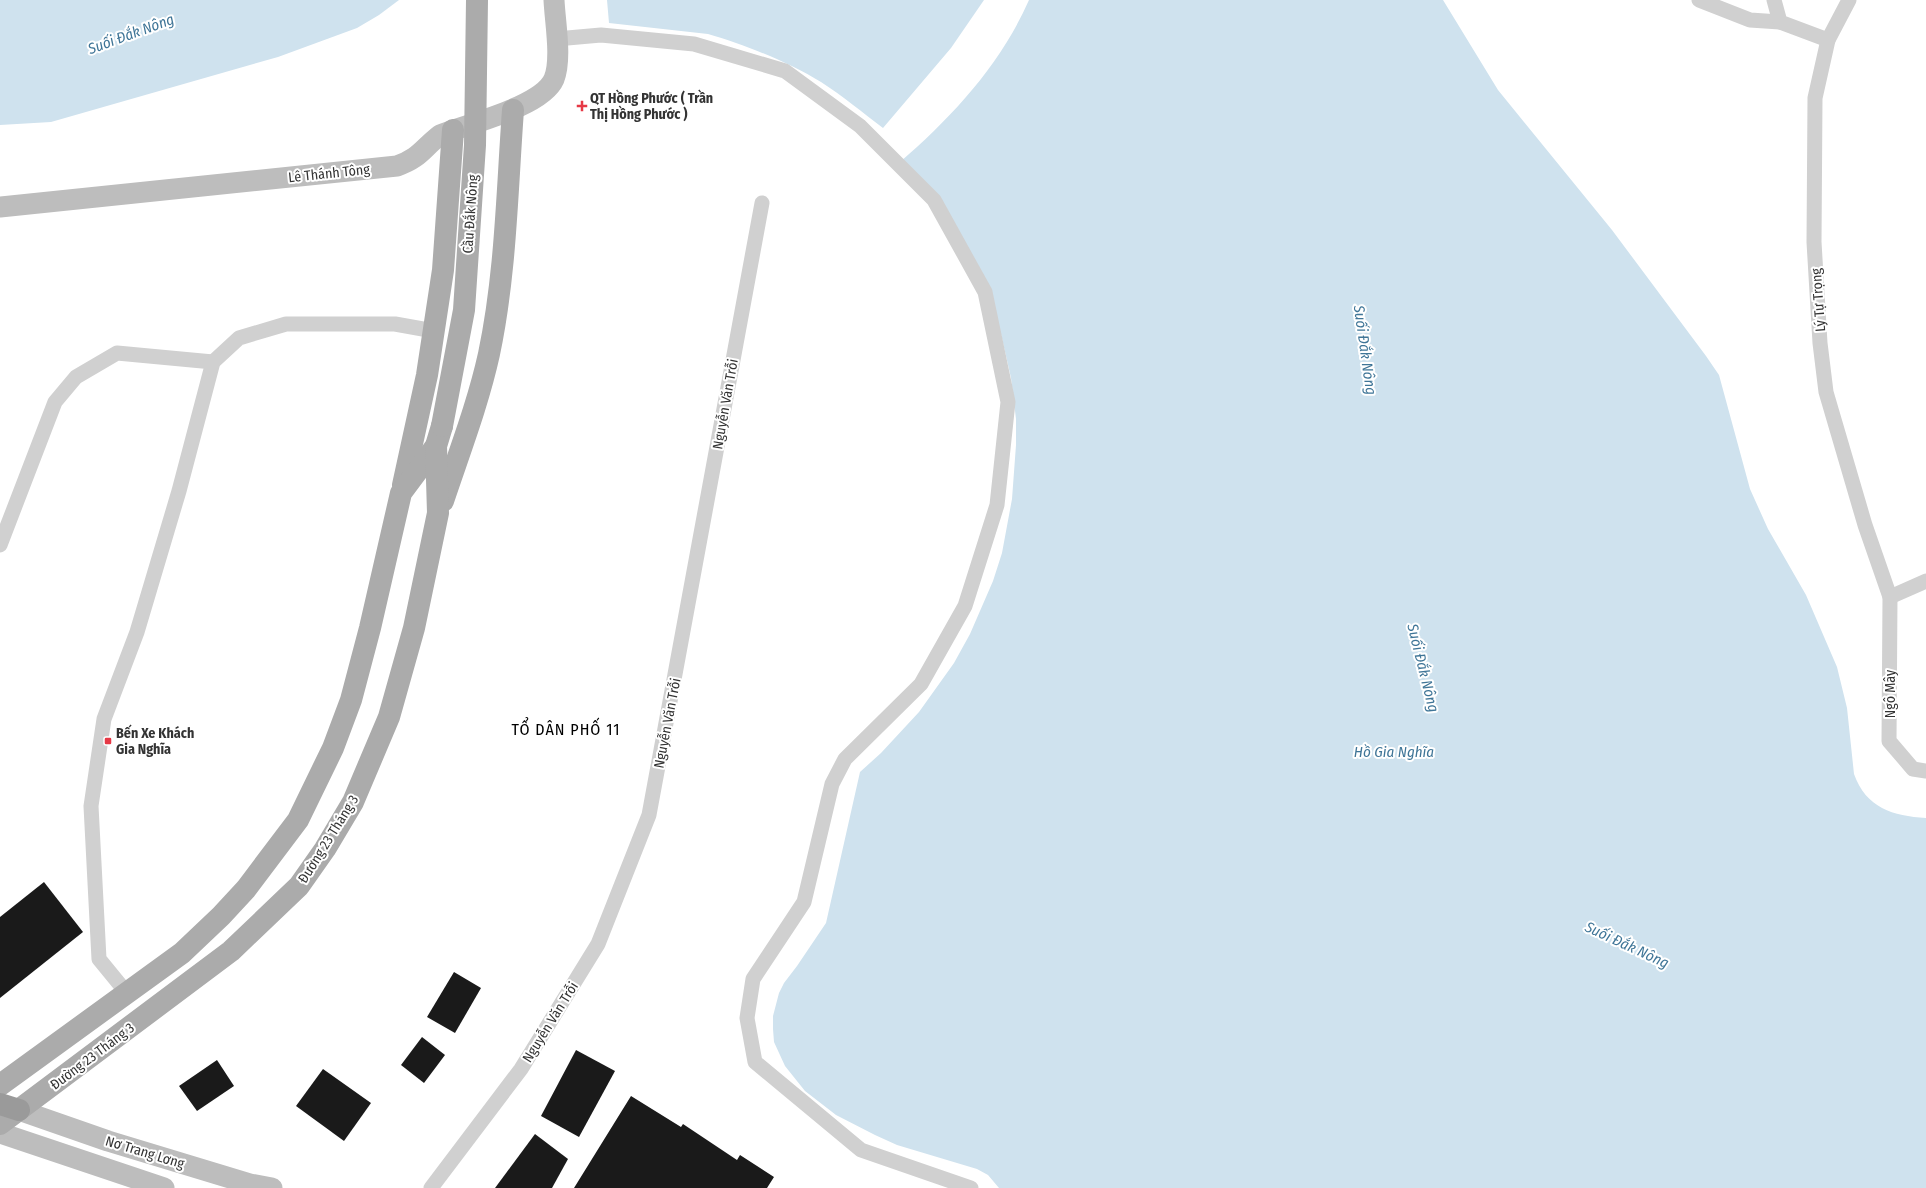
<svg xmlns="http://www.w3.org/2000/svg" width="1926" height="1188" font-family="'Fira Sans Condensed',sans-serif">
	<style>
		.water { fill: #cfe2ee }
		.building { fill: #1a1a1a }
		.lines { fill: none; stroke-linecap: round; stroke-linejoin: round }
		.street { stroke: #d0d0d0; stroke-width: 15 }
		.secondary { stroke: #bdbdbd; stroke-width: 21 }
		.primary { stroke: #ababab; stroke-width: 22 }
		.highway { stroke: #9a9a9a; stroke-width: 22 }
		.primary-bridge { stroke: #ababab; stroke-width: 22 }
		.poi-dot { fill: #e63946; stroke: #fff; stroke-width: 1.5 }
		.labels { text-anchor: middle; stroke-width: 4; stroke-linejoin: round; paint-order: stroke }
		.poi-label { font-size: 14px; font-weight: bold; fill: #333; stroke: #fff; text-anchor: start }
		.street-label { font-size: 14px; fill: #333; stroke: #fff }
		.water-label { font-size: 15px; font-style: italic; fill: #3f7597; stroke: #fff }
		.quarter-label { font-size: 16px; letter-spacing: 1px; fill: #000; stroke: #fff }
	</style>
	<rect width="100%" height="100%" fill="#fff"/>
	<!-- water -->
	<g class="water">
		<polygon points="0,0 399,0 379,15 357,28 278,57 51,122 0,125"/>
		<path d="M 607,0 L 984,0 L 951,48 L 883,128 C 863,113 843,96 821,82 C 790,63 744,44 708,34 L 609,23 Z"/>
		<path d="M 1029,0 L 1443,0 L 1498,90 L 1612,230 L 1706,356 L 1719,375 L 1750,489 L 1768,529 L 1806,595 L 1837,667 L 1847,708 L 1854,774 C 1866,808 1893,816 1926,818 L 1926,1188 L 999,1188 L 988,1175 L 977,1169 L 897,1145 L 875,1135 L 836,1115 L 805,1091 L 785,1066 L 774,1042 L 773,1029 L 773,1016 L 779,993 L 784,983 L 797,966 L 826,923 L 860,772 L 881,753 L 919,712 L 954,663 L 970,634 L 993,581 L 1002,553 L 1012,499 L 1016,445 L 1016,419 L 1011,378 L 1001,334 L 980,280 L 900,162 C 952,117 1001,64 1029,0 Z"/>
	</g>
	<!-- building -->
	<g class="building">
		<polygon points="44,882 83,932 0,998 0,917"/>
		<polygon points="454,972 481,988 455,1033 427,1017"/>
		<polygon points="422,1037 445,1055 424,1083 401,1065"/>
		<polygon points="576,1050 615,1071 579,1137 541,1116"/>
		<polygon points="217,1060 234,1086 197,1111 179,1086"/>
		<polygon points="323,1069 371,1103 344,1141 296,1106"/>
		<polygon points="631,1096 681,1127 683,1124 737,1160 740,1155 774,1177 767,1188 574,1188"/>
		<polygon points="535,1134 568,1159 552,1188 495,1188"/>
	</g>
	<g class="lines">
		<!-- street -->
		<g class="street">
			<polyline points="1699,0 1750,20 1780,22"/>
			<polyline points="1774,0 1780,22 1828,40"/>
			<polyline points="1849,0 1828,40 1815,98 1814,242 1820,343 1826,392 1865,525 1890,597 1889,741 1913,769 1926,771"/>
			<polyline points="556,39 601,35 694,44 785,71 860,126 934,200 985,292 1008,402 997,505 965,606 921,684 845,759 832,784 804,902 753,979 747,1018 755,1062 861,1150 971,1188"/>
			<polyline points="0,545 55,402 76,377 117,353 213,362"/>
			<polyline points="1890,597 1926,581"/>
			<polyline points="126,992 99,959 91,806 104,719 137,632 179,491 213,362 239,338 286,324 395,324 434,331"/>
			<polyline points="431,1188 521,1069 598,944 649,815 762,203"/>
		</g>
		<!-- secondary -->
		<g class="secondary">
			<path d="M 0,207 L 397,166 C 420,158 422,149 440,135 C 467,124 542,107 554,79 C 562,59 555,22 554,0"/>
			<polyline points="19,1110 108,1141 250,1184 272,1188"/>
			<polyline points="0,1133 164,1188"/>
		</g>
		<!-- primary -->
		<g class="primary">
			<polyline points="403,485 427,375 443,270 453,130"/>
			<path d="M 443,501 C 459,453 478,404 489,354 C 506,273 507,191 513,110"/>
			<polyline points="0,1085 182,953 221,916 246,889 298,820 333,748 351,700 370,628 401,493 436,446"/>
			<polyline points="0,1124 231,951 299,886 325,849 353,802 389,717 414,628 438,513 436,446 442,426"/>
		</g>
		<!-- highway -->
		<polyline class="highway" points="0,1104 19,1110"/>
		<!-- primary-bridge -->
		<polyline class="primary-bridge" points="442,426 464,310 475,145 477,0"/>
	</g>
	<!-- markers -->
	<g class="poi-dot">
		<path d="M580 100h4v4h4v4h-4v4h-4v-4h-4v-4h4z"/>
		<rect x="104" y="737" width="8" height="8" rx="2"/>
	</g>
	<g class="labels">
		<!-- poi labels -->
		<g class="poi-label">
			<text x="590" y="103">QT Hồng Phước ( Trần<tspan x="590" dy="16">Thị Hồng Phước )</tspan></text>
			<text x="116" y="738">Bến Xe Khách<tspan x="116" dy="16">Gia Nghĩa</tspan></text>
		</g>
		<!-- street labels -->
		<g class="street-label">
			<text transform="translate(329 173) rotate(-6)" y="5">Lê Thánh Tông</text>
			<text transform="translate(470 214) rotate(-86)" y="5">Cầu Đắk Nông</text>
			<text transform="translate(1818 300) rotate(-94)" y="5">Lý Tự Trọng</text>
			<text transform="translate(725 404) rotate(-80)" y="5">Nguyễn Văn Trỗi</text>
			<text transform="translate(1890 694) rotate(-90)" y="5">Ngô Mây</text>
			<text transform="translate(667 723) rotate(-79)" y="5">Nguyễn Văn Trỗi</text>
			<text transform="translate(328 839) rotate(-58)" y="5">Đường 23 Tháng 3</text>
			<text transform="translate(550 1022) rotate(-58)" y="5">Nguyễn Văn Trỗi</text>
			<text transform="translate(92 1056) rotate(-37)" y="5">Đường 23 Tháng 3</text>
			<text transform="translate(145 1152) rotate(17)" y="5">Nơ Trang Lơng</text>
		</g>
		<!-- water labels -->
		<g class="water-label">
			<text transform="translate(131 34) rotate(-20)" y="5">Suối Đắk Nông</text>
			<text transform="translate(1365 350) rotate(82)" y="5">Suối Đắk Nông</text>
			<text transform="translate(1423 668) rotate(76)" y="5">Suối Đắk Nông</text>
			<text x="1394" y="757">Hồ Gia Nghĩa</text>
			<text transform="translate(1627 945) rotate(25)" y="5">Suối Đắk Nông</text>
		</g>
		<!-- quarter labels -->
		<g class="quarter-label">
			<text x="566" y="735">TỔ DÂN PHỐ 11</text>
		</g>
	</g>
</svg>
